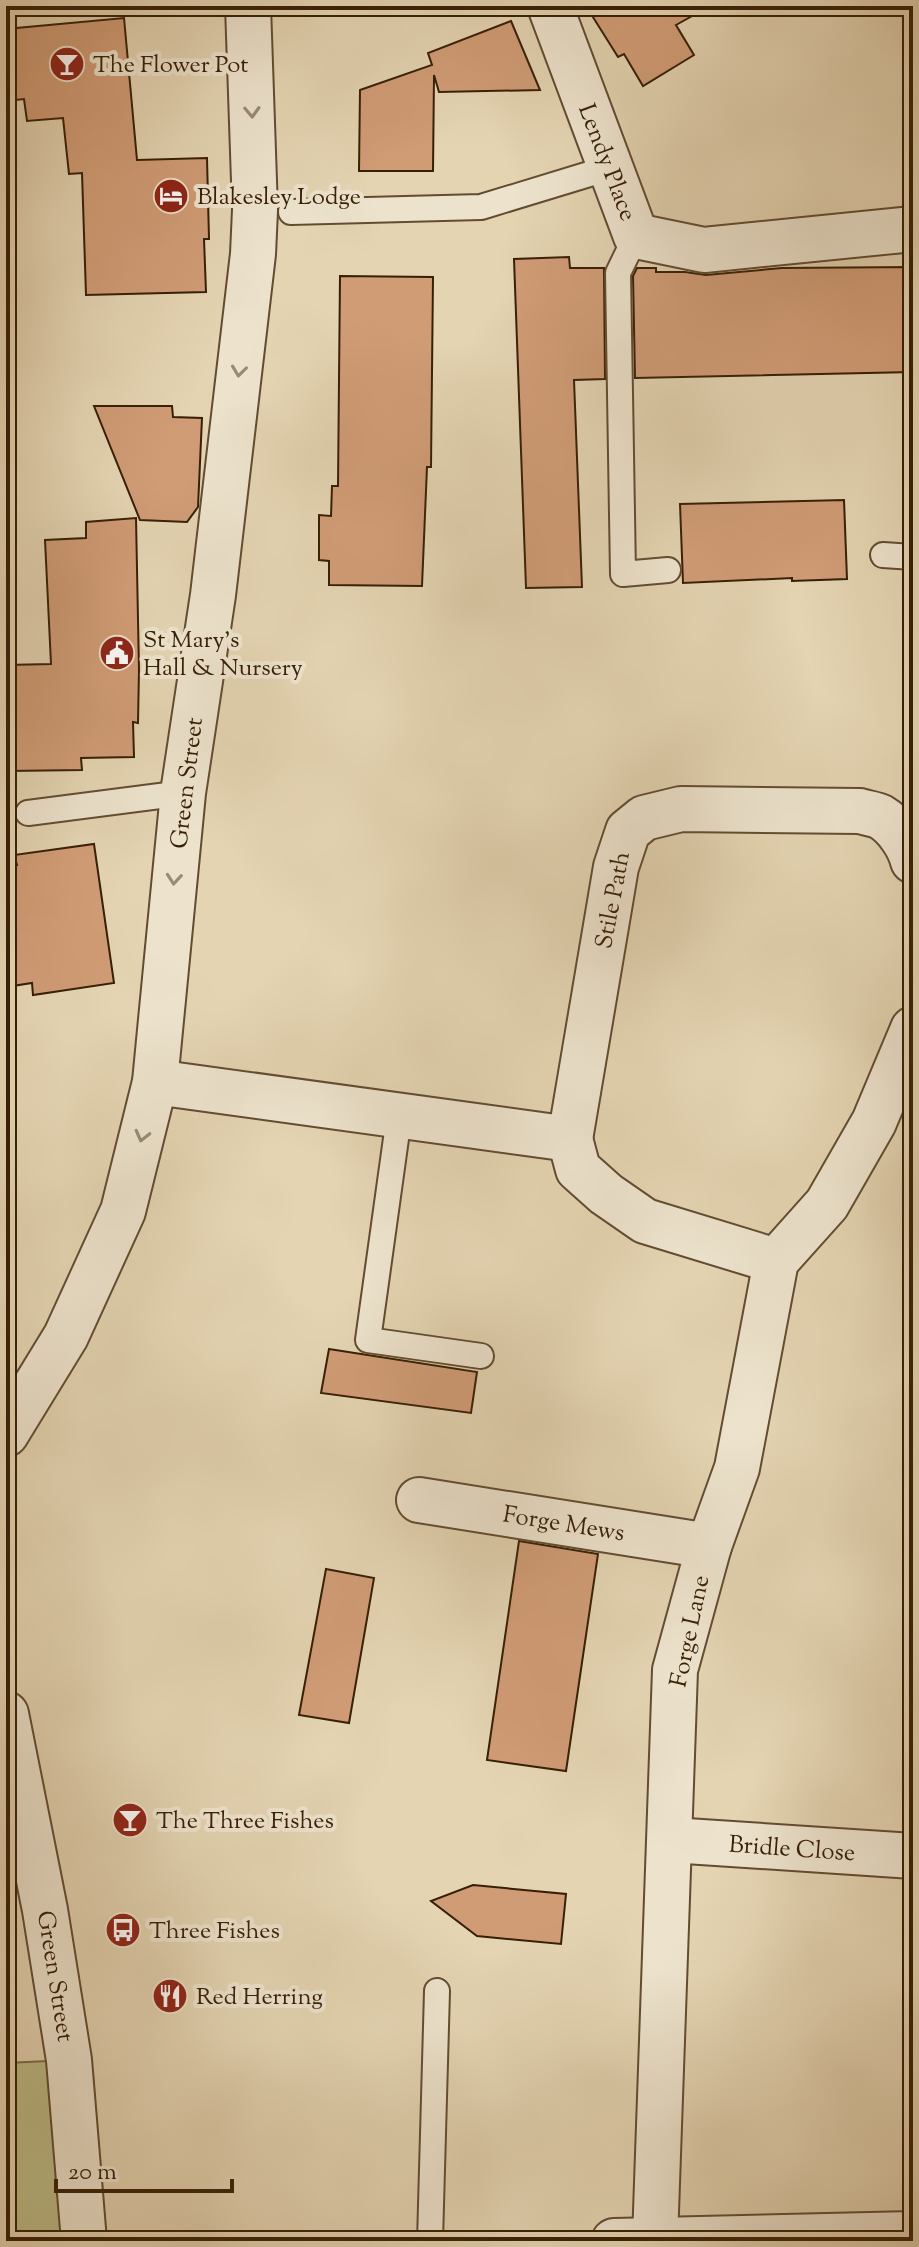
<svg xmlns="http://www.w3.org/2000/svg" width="919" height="2247" font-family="'Sorts Mill Goudy',serif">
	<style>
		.green { fill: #bcbb87; stroke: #7a6d46; stroke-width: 2 }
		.building { fill: #d09c76; stroke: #371f06; stroke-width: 2 }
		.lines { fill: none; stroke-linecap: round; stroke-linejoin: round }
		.service-casing { stroke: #624c31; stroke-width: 28 }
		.minor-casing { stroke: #624c31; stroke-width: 48 }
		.tertiary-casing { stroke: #624c31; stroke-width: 48 }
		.service { stroke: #ede3cd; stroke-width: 24 }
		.minor { stroke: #ede3cd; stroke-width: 44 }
		.tertiary { stroke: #ede3cd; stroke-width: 44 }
		.oneway { stroke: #9b8b73 }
		.labels { text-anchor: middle; stroke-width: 8; stroke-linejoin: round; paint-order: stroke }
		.poi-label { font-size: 24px; fill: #371f06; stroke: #ede3cd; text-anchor: start }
		.street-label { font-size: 24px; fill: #371f06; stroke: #ede3cd }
	</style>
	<rect width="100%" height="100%" fill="#e4d4b2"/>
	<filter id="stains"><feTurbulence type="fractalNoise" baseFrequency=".0025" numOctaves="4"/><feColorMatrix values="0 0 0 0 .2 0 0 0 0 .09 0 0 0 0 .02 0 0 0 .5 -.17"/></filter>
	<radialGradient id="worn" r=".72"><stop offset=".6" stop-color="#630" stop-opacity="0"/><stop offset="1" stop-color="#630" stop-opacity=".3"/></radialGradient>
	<!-- green -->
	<polygon class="green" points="69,2060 84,2241 6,2241 6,2063"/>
	<!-- building -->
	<g class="building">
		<polygon points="586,6 710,6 676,25 694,55 643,86 624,54 618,57"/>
		<polygon points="124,18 137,160 207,158 209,239 204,239 206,292 86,295 82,173 69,174 63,118 27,121 24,99 6,101 6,29"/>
		<polygon points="511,21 540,90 439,92 434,75 433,171 359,171 360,90 432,65 428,53"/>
		<polygon points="569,257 570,268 604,268 605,379 574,380 582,587 526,588 514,259"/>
		<polygon points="913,267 913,372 635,378 633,276 637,268 656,268 656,272 685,272 706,275 782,268"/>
		<polygon points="340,276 433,277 431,467 427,467 422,586 329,585 329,561 319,560 319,515 331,516 332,486 338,486"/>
		<polygon points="94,406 172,406 173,417 202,418 198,507 187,522 140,520"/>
		<polygon points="844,500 847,579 792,581 792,578 683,583 680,504"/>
		<polygon points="136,518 139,670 138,723 133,722 134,757 81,758 82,770 8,771 6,665 51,664 45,540 86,538 86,522"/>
		<polygon points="94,844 114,983 33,995 32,983 6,987 6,867 17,865 14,855"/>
		<polygon points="329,1349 477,1372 471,1413 321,1393"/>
		<polygon points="519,1541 598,1554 566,1771 487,1760"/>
		<polygon points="326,1569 374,1578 349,1723 299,1715"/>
		<polygon points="473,1885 566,1894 561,1944 477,1936 431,1901"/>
	</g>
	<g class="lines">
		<defs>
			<g id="service">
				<polyline points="291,212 481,207 609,168"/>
				<polyline points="636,236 618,273 623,574 668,570"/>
				<polyline points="883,555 913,557"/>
				<polyline points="28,813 183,793"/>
				<polyline points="399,1117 368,1340 481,1356"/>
				<polyline points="430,2241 437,1991"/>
			</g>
			<g id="minor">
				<polyline points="550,6 636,236 704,250 913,229"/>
				<path d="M 155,1082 L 570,1139 L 616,867 L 628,831 L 644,818 L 681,809 L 860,811 C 866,813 875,814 881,817 C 896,826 909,845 913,861"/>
				<polyline points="570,1139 578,1169 606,1194 645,1221 776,1261"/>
				<polyline points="419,1500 709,1546"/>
				<polyline points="671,1840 913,1856"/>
				<polyline points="655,2240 675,1670 709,1546 737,1468 776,1261 827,1204 874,1122 913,1029"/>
				<polyline points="614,2241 913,2234"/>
			</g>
			<g id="tertiary">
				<polyline points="6,1434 66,1336 123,1211 155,1082 183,793 213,595 253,254 255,210 248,6"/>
				<polyline points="6,1714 45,1910 69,2060 84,2241"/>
			</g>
		</defs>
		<!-- service casing -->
		<use href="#service" class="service-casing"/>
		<!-- minor casing -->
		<use href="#minor" class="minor-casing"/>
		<!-- tertiary casing -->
		<use href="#tertiary" class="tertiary-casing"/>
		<!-- service -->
		<use href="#service" class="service"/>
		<!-- minor -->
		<use href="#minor" class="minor"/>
		<!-- tertiary -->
		<use href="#tertiary" class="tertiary"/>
	</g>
	<!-- one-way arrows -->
	<defs><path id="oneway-chevron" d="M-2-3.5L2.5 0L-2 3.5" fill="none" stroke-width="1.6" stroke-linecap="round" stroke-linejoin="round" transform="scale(2)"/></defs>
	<g class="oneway">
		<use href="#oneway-chevron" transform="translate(252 112) rotate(88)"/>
		<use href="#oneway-chevron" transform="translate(239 371) rotate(97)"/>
		<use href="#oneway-chevron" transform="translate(174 879) rotate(95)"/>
		<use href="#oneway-chevron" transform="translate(142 1136) rotate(104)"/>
	</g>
	<!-- icons -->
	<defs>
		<symbol id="bar-disc" viewBox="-11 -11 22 22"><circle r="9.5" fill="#8f2418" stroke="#ede3cd"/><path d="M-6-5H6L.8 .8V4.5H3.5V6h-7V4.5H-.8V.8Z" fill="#fff"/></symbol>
		<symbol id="hotel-disc" viewBox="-11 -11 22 22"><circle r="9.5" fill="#8f2418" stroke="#ede3cd"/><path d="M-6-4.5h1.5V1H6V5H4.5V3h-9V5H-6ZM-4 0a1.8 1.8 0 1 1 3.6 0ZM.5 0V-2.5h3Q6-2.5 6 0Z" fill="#fff"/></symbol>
		<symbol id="civic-disc" viewBox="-11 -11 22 22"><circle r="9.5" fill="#8f2418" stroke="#ede3cd"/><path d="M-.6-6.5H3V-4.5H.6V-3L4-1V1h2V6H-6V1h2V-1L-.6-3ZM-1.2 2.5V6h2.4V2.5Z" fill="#fff"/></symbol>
		<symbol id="bus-disc" viewBox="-11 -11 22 22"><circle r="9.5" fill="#8f2418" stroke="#ede3cd"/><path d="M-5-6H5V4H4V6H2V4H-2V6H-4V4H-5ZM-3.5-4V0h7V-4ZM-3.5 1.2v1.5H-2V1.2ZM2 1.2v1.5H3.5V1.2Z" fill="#fff"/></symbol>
		<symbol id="restaurant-disc" viewBox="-11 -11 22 22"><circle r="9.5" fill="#8f2418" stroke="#ede3cd"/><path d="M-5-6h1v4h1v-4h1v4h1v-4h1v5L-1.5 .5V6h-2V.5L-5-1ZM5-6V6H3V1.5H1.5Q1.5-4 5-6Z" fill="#fff"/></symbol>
	</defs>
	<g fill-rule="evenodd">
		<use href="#bar-disc" x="47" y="44" width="40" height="40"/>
		<use href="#hotel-disc" x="151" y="176" width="40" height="40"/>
		<use href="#civic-disc" x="97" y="633" width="40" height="40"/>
		<use href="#bar-disc" x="110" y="1800" width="40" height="40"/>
		<use href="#bus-disc" x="103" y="1910" width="40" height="40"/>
		<use href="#restaurant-disc" x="150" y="1976" width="40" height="40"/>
	</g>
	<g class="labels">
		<!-- poi labels -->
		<g class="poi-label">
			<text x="93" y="72">The Flower Pot</text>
			<text x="197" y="204">Blakesley Lodge</text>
			<text x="143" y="647">St Mary's<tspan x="143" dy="28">Hall &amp; Nursery</tspan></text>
			<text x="156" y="1828">The Three Fishes</text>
			<text x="149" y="1938">Three Fishes</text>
			<text x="196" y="2004">Red Herring</text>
		</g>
		<!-- street labels -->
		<g class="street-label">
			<text transform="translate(608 162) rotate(69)" y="8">Lendy Place</text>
			<text transform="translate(186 783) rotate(-83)" y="8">Green Street</text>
			<text transform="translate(612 900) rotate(-79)" y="8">Stile Path</text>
			<text transform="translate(564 1523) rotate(9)" y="8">Forge Mews</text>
			<text transform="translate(689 1631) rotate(-78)" y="8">Forge Lane</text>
			<text transform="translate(792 1848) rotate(4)" y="8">Bridle Close</text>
			<text transform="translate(56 1976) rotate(81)" y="8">Green Street</text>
		</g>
	</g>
	<!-- margin -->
	<rect width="919" height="2247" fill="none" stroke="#e4d4b2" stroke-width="32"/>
	<rect x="8" y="8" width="903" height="2231" fill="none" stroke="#371f06" stroke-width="4"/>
	<rect x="16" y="16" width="887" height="2215" fill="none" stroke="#371f06" stroke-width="2"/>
	<!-- scale -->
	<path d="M56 2179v12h176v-12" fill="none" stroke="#371f06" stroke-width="4"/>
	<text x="68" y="2179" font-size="24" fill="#371f06" stroke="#ede3cd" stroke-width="6" paint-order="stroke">20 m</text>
	<rect width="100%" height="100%" filter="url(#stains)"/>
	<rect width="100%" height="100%" fill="url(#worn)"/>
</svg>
